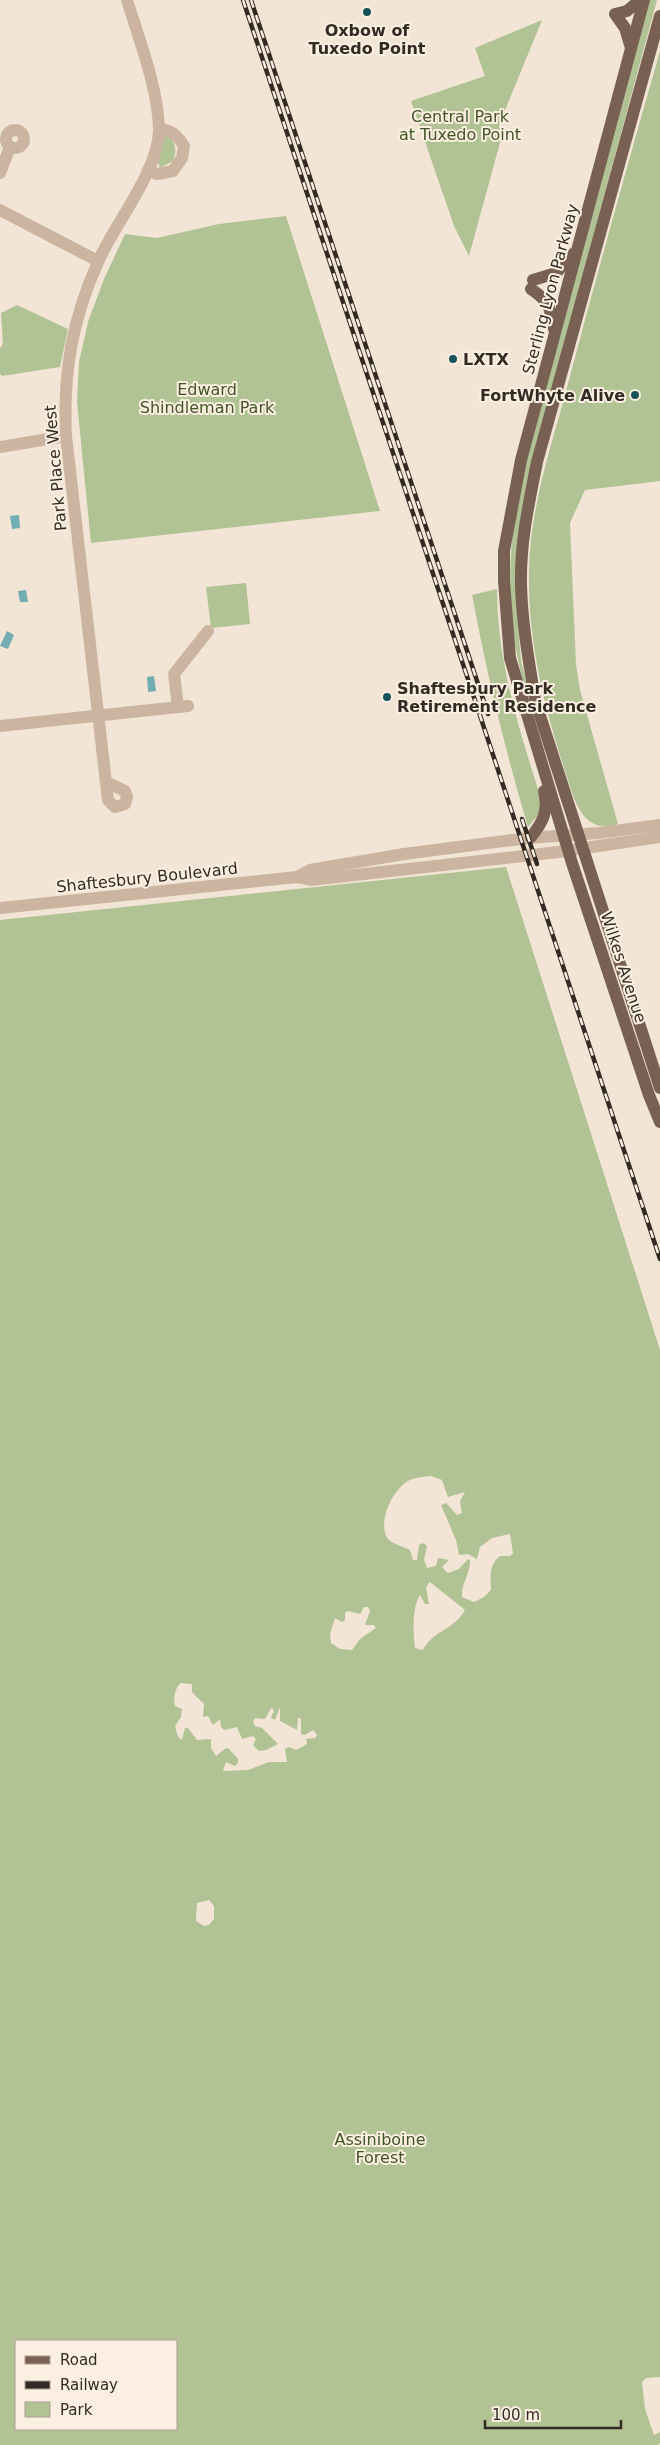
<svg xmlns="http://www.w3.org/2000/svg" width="660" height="2445" font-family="'DejaVu Sans',sans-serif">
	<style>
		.green { fill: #b1c294; fill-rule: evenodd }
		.water { fill: #71adb2 }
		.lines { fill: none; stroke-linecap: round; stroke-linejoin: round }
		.minor { stroke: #cbb5a0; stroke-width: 12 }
		.major { stroke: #786153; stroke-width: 12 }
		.rail-casing { stroke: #342a24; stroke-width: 4.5 }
		.rail { stroke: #faefe1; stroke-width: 2.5; stroke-dasharray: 8; stroke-linecap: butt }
		.poi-dot { fill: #165359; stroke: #faefe1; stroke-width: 2 }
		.labels { text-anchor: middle; stroke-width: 4; stroke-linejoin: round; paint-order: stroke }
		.poi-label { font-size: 16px; font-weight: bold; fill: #342a24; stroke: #faefe1; text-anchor: start }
		.park-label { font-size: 16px; fill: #425526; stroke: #faefe1 }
		.street-label { font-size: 16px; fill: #342a24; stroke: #faefe1 }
	</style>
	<rect width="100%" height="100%" fill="#f3e5d5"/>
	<!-- green -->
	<g class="green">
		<path d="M 650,0 L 657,0 L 530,471 L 516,604 L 521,660 L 527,686 L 525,687 C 505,620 507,552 520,484 Z"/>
		<polygon points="542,20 499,125 501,139 469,256 454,226 411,101 485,76 475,48"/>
		<path d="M 660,51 L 660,481 L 585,490 L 570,523 L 576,664 L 580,690 L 618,824 C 583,836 574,799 566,774 C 544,706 527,639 529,567 C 531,503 553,441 569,380 C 598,270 629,160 660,51 Z"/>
		<path d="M 169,135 C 176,145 177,150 173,161 L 160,168 L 157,159 L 163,137 Z"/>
		<polygon points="286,216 380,511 91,543 77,402 79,362 88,322 104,279 125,234 157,238 219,224"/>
		<polygon points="17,305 68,329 60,367 2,376 0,374 0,348 3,344 1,313"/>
		<polygon points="246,583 250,624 211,628 206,587"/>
		<path d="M 497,589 C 497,663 520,732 542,802 L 540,813 L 528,827 C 505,750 487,674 472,595 Z"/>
		<path d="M 506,867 L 660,1350 L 660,2377 L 646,2378 L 642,2382 L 645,2409 L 654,2435 L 660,2432 L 660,2443 L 658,2445 L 0,2445 L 0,920 ZM 431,1476 L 442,1480 L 448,1497 L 465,1492 L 460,1501 L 462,1513 L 457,1515 L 446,1503 L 441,1505 L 456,1540 L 459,1555 L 468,1554 L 477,1559 L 480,1547 L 492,1538 L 510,1534 L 513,1553 L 510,1556 L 500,1556 C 488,1566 491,1576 491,1590 L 484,1597 L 474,1602 L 462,1597 C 461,1583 471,1573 470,1560 L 468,1559 L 459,1569 L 448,1573 L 442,1567 L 449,1560 L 438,1558 L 436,1566 L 427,1568 L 424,1560 L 427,1546 L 423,1543 L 419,1545 L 417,1560 L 413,1560 L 410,1550 C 403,1546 390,1544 386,1536 C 379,1518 393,1490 408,1481 C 415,1477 423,1477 431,1476 ZM 430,1582 L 465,1610 C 453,1631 433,1630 423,1650 L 415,1648 C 413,1635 412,1606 420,1595 L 425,1604 L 429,1604 L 426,1587 ZM 364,1607 L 368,1607 L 370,1611 L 365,1625 L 374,1625 L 376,1628 L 360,1639 L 352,1650 L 340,1649 L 331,1643 L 330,1634 L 335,1618 L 342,1622 L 345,1620 L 345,1613 L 348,1611 L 360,1614 ZM 181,1683 L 192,1684 L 192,1692 L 204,1704 L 203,1717 L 208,1716 L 213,1725 L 220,1719 L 221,1727 L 224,1730 L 237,1727 L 242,1739 L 253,1736 L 256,1739 L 253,1745 L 259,1751 L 266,1750 L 278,1744 L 262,1728 L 255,1726 L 253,1722 L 255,1718 L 265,1719 L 271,1708 L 274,1710 L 271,1718 L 275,1720 L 280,1707 L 280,1721 L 297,1730 L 298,1717 L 301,1719 L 301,1734 L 305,1735 L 313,1730 L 317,1735 L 315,1738 L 306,1739 L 307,1744 L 296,1750 L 289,1747 L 285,1749 L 287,1762 L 269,1762 L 248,1770 L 223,1771 L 226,1762 L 235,1766 L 238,1763 L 238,1759 L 229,1749 L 226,1748 L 216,1756 L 211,1748 L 211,1739 L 197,1740 L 188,1728 L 185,1728 L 182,1740 L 178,1737 L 175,1726 L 181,1717 L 182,1709 L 175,1706 C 173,1699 175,1687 181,1683 ZM 209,1900 L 214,1906 L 214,1919 L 209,1925 L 204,1926 L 196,1921 L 197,1903 ZM 176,2341 L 176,2429 L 16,2429 L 16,2341 Z"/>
	</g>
	<!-- water -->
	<g class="water">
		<polygon points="19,515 20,528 12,529 10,516"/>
		<polygon points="26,590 28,602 20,602 18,591"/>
		<polygon points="7,631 14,635 8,649 0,646"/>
		<polygon points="154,676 156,691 148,692 147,677"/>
	</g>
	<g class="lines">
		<!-- minor -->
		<g class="minor">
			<circle cx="15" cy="139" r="9"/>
			<path d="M 148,170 L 157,174 L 173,171 L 182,158 L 184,146 C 177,135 172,130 159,129"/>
			<polyline points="0,173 10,147"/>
			<polyline points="0,210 98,261"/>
			<polyline points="0,447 66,436"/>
			<polyline points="178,707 174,674 208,631"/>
			<polyline points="0,726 188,706"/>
			<path d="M 106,782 L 125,791 L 127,797 L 125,804 L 115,807 L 108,800 L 66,436 C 63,373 72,320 98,262 C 115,223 159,171 159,129 C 158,88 139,39 127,0"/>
			<polyline points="297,877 310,870 404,854 528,838 599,833 660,825"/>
			<polyline points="0,908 297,877 311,880 558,852 660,837"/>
		</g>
		<!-- major -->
		<g class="major">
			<polyline points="644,0 521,460 504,551 504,581 510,658 572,863 649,1095 660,1122"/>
			<path d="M 660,16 L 537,462 C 529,502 520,543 521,585 C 522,624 529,661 535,700 L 660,1088"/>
			<polyline points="631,48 625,28 615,14 627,11 640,0"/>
			<polyline points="533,280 556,273 573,254"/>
			<path d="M 531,289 C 550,302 550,307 554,329"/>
			<path d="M 531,837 C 543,822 549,811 544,791"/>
		</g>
		<defs>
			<g id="rail">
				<polyline points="243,0 660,1259"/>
				<polyline points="251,0 488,714"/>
				<polyline points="522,819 537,864"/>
			</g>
		</defs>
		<!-- rail casing -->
		<use href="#rail" class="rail-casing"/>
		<!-- rail -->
		<use href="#rail" class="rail"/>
	</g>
	<!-- markers -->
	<g class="poi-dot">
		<circle cx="367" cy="12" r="5"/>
		<circle cx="453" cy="359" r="5"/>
		<circle cx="635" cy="395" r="5"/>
		<circle cx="387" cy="697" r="5"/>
	</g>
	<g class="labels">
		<!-- poi labels -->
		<g class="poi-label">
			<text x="367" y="36" text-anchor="middle">Oxbow of<tspan x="367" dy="18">Tuxedo Point</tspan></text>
			<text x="463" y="365">LXTX</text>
			<text x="625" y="401" text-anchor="end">FortWhyte Alive</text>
			<text x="397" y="694">Shaftesbury Park<tspan x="397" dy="18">Retirement Residence</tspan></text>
		</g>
		<!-- park labels -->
		<g class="park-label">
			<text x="460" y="122">Central Park<tspan x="460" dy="18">at Tuxedo Point</tspan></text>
			<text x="207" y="395">Edward<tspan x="207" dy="18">Shindleman Park</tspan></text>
			<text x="380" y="2145">Assiniboine<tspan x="380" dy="18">Forest</tspan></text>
		</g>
		<!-- street labels -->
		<g class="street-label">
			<text transform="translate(550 289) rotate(-75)" y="6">Sterling Lyon Parkway</text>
			<text transform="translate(55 468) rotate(-95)" y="6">Park Place West</text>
			<text transform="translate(147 877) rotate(-6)" y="6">Shaftesbury Boulevard</text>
			<text transform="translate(624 967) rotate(72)" y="6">Wilkes Avenue</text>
		</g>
	</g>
	<!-- legend -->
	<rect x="15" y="2340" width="162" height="90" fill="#faefe1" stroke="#aba095"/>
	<rect x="25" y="2356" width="25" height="8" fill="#786153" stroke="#aba095"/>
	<text x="60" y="2365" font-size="15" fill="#342a24">Road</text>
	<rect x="25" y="2381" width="25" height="8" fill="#342a24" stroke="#aba095"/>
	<text x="60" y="2390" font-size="15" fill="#342a24">Railway</text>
	<rect x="25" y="2402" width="25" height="15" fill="#b1c294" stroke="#aba095"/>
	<text x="60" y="2415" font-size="15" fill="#342a24">Park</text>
	<!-- scale -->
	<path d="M485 2420v8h136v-8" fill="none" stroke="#342a24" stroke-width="2.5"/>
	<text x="492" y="2420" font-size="15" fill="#342a24" stroke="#faefe1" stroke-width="4" paint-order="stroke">100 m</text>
</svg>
